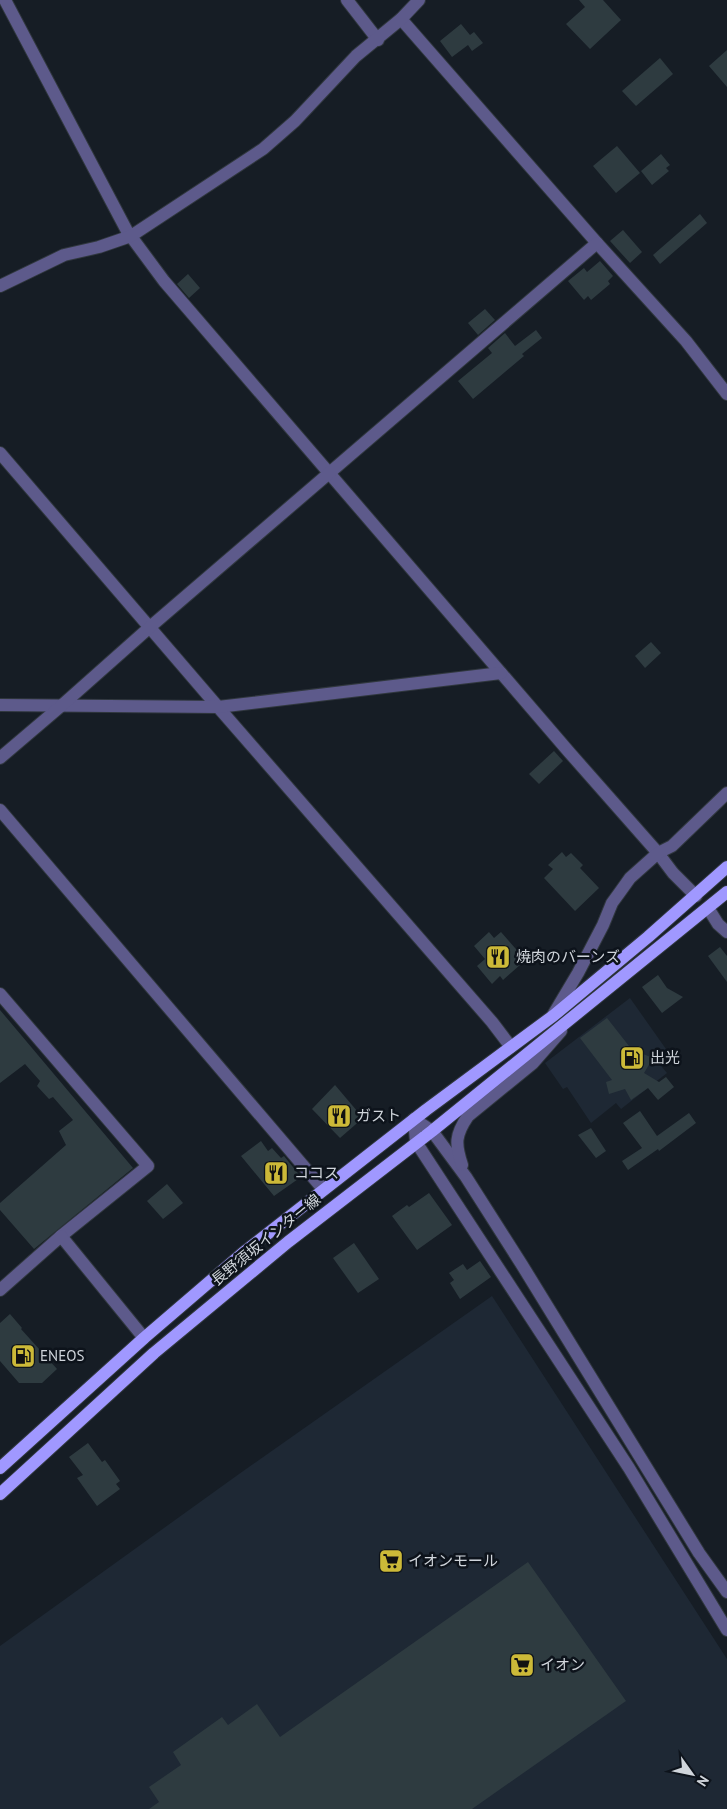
<svg xmlns="http://www.w3.org/2000/svg" width="727" height="1809" font-family="'PT Sans','Noto Sans JP',sans-serif">
	<style>
		.built { fill: #1e2834 }
		.building { fill: #2e3b40 }
		.lines { fill: none; stroke-linecap: round; stroke-linejoin: round }
		.minor-casing { stroke: #30373e; stroke-width: 14 }
		.major-casing { stroke: #30373e; stroke-width: 14 }
		.minor { stroke: #5d5a8b; stroke-width: 12 }
		.major { stroke: #a098ff; stroke-width: 12 }
		.labels { text-anchor: middle; stroke-width: 5; stroke-linejoin: round; paint-order: stroke }
		.poi-label { font-size: 15px; fill: #d0d5db; stroke: #0d131b; text-anchor: start }
		.street-label { font-size: 15px; fill: #d0d5db; stroke: #0d131b }
	</style>
	<rect width="100%" height="100%" fill="#161d25"/>
	<!-- built -->
	<g class="built">
		<polygon points="630,998 673,1059 662,1067 667,1073 621,1109 616,1103 591,1123 567,1087 563,1089 545,1063"/>
		<polygon points="492,1296 727,1659 727,1809 0,1809 0,1646 239,1474"/>
	</g>
	<!-- building -->
	<g class="building">
		<polygon points="579,0 603,0 621,20 590,49 566,24 585,7"/>
		<polygon points="461,24 470,35 474,32 483,43 472,51 468,45 452,57 440,41"/>
		<polygon points="727,50 727,87 709,66"/>
		<polygon points="660,58 673,74 636,106 622,91"/>
		<polygon points="617,146 640,173 616,193 593,166"/>
		<polygon points="661,154 670,165 666,168 669,171 652,185 641,171"/>
		<polygon points="700,214 707,223 660,264 653,255"/>
		<polygon points="623,230 642,252 630,263 610,241"/>
		<polygon points="600,261 613,276 608,281 610,284 591,300 588,296 584,300 568,281 584,268 587,272"/>
		<polygon points="188,274 200,288 189,298 177,284"/>
		<polygon points="485,309 495,320 478,335 468,323"/>
		<polygon points="536,330 542,338 522,354 524,356 473,399 458,381 492,353 488,348 505,333 515,346"/>
		<polygon points="651,642 661,653 645,668 635,656"/>
		<polygon points="554,751 563,761 539,784 529,774"/>
		<polygon points="562,852 566,857 571,853 583,865 580,868 599,888 575,911 544,878 553,869 548,865"/>
		<polygon points="489,932 494,938 501,932 522,956 516,961 520,965 503,980 500,976 492,984 477,966 485,959 474,946"/>
		<polygon points="720,947 727,956 727,982 708,956"/>
		<polygon points="658,975 667,988 683,997 662,1013 642,987"/>
		<polygon points="0,1010 133,1168 34,1249 0,1210 0,1203 66,1145 59,1131 73,1120 53,1097 49,1099 37,1086 40,1081 25,1064 0,1083"/>
		<polygon points="607,1018 640,1060 643,1054 653,1058 644,1073 659,1082 666,1077 674,1087 658,1100 648,1088 631,1100 625,1089 609,1094 606,1082 612,1080 580,1038"/>
		<polygon points="335,1085 363,1118 340,1138 312,1109"/>
		<polygon points="640,1111 657,1136 689,1113 696,1123 659,1151 658,1149 628,1170 622,1161 642,1148 623,1123"/>
		<polygon points="591,1128 606,1151 596,1158 578,1135"/>
		<polygon points="261,1141 268,1151 272,1148 281,1158 284,1156 301,1177 274,1196 241,1156"/>
		<polygon points="167,1184 183,1203 163,1219 147,1201"/>
		<polygon points="429,1193 452,1225 417,1250 392,1216 407,1205 409,1207"/>
		<polygon points="354,1243 379,1279 358,1293 333,1258"/>
		<polygon points="480,1261 491,1277 460,1299 450,1283 454,1280 449,1273 463,1264 467,1270"/>
		<polygon points="10,1314 22,1328 21,1329 57,1369 42,1383 19,1383 0,1361 0,1323"/>
		<polygon points="88,1443 102,1462 105,1460 120,1481 116,1484 120,1489 97,1506 77,1478 83,1475 69,1457"/>
		<polygon points="528,1562 626,1701 472,1809 149,1809 159,1802 149,1787 181,1765 173,1752 222,1717 228,1725 257,1704 280,1737"/>
	</g>
	<g class="lines">
		<defs>
			<g id="minor">
				<polyline points="5,0 127,231 164,281 569,752 658,853 673,873 696,896"/>
				<polyline points="347,0 378,40"/>
				<polyline points="401,19 597,243 686,341 727,394"/>
				<polyline points="0,286 64,255 99,247 131,236 263,149 295,121 356,56 401,19 419,0"/>
				<polyline points="0,453 218,707 492,1022 511,1047"/>
				<polyline points="0,705 218,707 501,673"/>
				<polyline points="0,758 61,706 150,627 597,243"/>
				<polyline points="0,810 323,1189"/>
				<polyline points="708,908 718,924 727,932"/>
				<polyline points="0,994 148,1166 61,1236"/>
				<polyline points="553,1015 578,973 603,925 612,903 620,892 630,878 658,853 672,846 727,793"/>
				<polyline points="414,1119 416,1142 629,1468 727,1630"/>
				<polyline points="414,1119 432,1131 466,1177 522,1265 699,1553 727,1592"/>
				<path d="M 462,1165 C 455,1144 455,1135 468,1116 L 533,1063 L 561,1031"/>
				<polyline points="0,1290 61,1236 144,1338"/>
			</g>
			<g id="major">
				<polyline points="0,1468 144,1338 243,1253 426,1110 553,1016 648,937 727,867"/>
				<polyline points="0,1494 154,1353 288,1242 432,1131 727,892"/>
			</g>
		</defs>
		<!-- minor casing -->
		<use href="#minor" class="minor-casing"/>
		<!-- major casing -->
		<use href="#major" class="major-casing"/>
		<!-- minor -->
		<use href="#minor" class="minor"/>
		<!-- major -->
		<use href="#major" class="major"/>
	</g>
	<!-- icons -->
	<defs>
		<symbol id="restaurant-square" viewBox="-11 -11 22 22"><rect x="-9" y="-9" width="18" height="18" rx="4" fill="#ccb938" stroke="#0d131b"/><path d="M-5-6h1v4h1v-4h1v4h1v-4h1v5L-1.5 .5V6h-2V.5L-5-1ZM5-6V6H3V1.5H1.5Q1.5-4 5-6Z" fill="#111"/></symbol>
		<symbol id="fuel-square" viewBox="-11 -11 22 22"><rect x="-9" y="-9" width="18" height="18" rx="4" fill="#ccb938" stroke="#0d131b"/><path d="M-5.5-6h7V0h2V4h1.3V-2.5L3-4.5l.8-.8L6-3V5H2.5V1h-1V6h-7ZM-4.2-4.7v3.2H.2V-4.7Z" fill="#111"/></symbol>
		<symbol id="supermarket-square" viewBox="-11 -11 22 22"><rect x="-9" y="-9" width="18" height="18" rx="4" fill="#ccb938" stroke="#0d131b"/><path d="M-6-5.5h2.5l.6 2H6L4.5 2H-2.5L-4.4-4H-6ZM-1.5 3.2a1.3 1.3 0 1 0 .1 0ZM3 3.2a1.3 1.3 0 1 0 .1 0Z" fill="#111"/></symbol>
	</defs>
	<g fill-rule="evenodd">
		<use href="#restaurant-square" x="484" y="943" width="28" height="28"/>
		<use href="#fuel-square" x="618" y="1044" width="28" height="28"/>
		<use href="#restaurant-square" x="325" y="1102" width="28" height="28"/>
		<use href="#restaurant-square" x="262" y="1159" width="28" height="28"/>
		<use href="#fuel-square" x="9" y="1342" width="28" height="28"/>
		<use href="#supermarket-square" x="377" y="1547" width="28" height="28"/>
		<use href="#supermarket-square" x="508" y="1651" width="28" height="28"/>
	</g>
	<g class="labels">
		<!-- poi labels -->
		<g class="poi-label">
			<text x="516" y="962">焼肉のバーンズ</text>
			<text x="650" y="1063">出光</text>
			<text x="356" y="1121">ガスト</text>
			<text x="294" y="1178">ココス</text>
			<text x="40" y="1361">ENEOS</text>
			<text x="408" y="1566">イオンモール</text>
			<text x="540" y="1670">イオン</text>
		</g>
		<!-- street labels -->
		<g class="street-label">
			<text transform="translate(266 1240) rotate(-39)" y="5">長野須坂インター線</text>
		</g>
	</g>
	<!-- north arrow -->
	<g transform="translate(692 1774) rotate(123)" stroke="#0d131b" stroke-width="4" paint-order="stroke">
	<path d="M0-4L9 19L0 12L-9 19Z" fill="#d0d5db"/>
	<text y="-8" font-size="14" font-weight="bold" text-anchor="middle" fill="#d0d5db">N</text>
	</g>
</svg>
